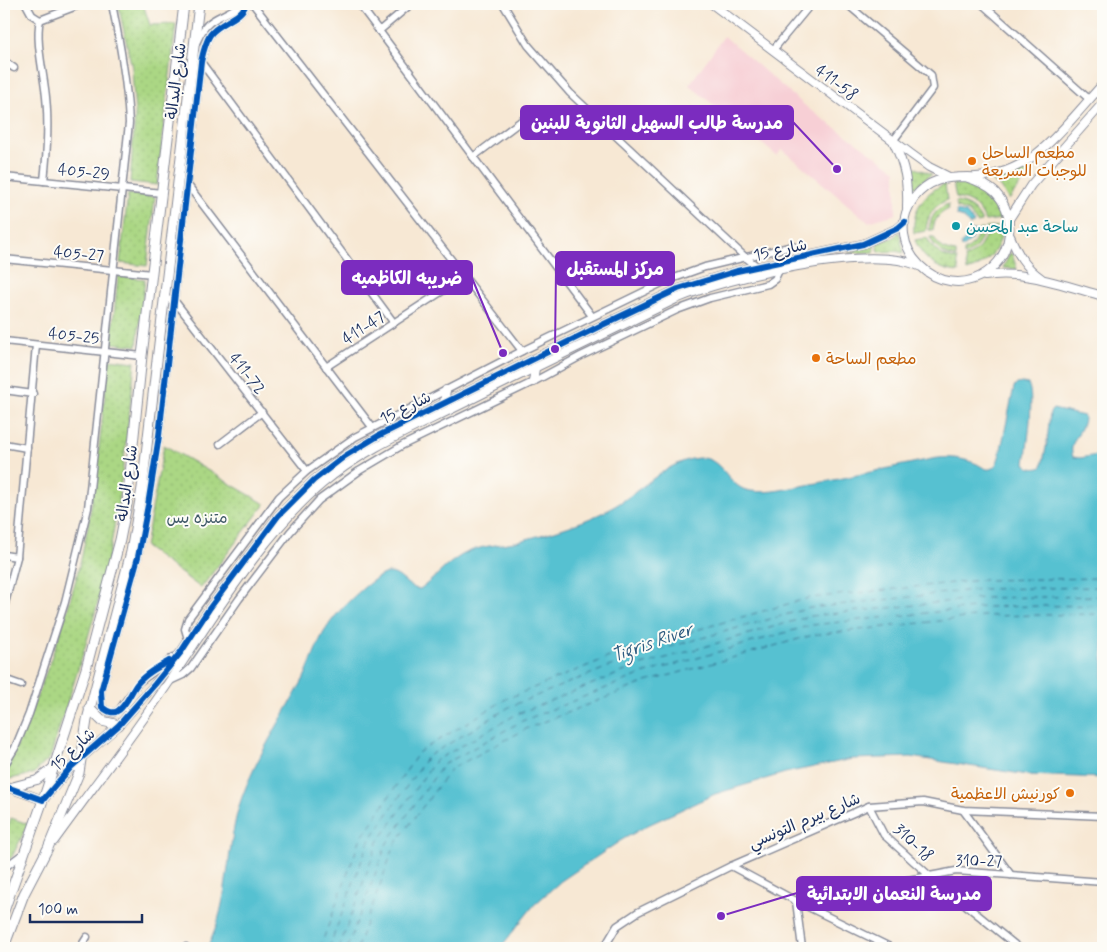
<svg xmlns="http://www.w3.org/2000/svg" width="1107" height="952" font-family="Mynerve,'Playpen Sans Arabic',sans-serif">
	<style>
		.built { fill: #f7cfd5 }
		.grass { fill: url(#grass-dots); stroke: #638371 }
		.water { fill: #56c1d1; stroke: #387898 }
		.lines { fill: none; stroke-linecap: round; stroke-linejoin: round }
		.ferry { stroke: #2d5b80; stroke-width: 1; stroke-dasharray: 6 5; stroke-linecap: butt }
		.minor-casing { stroke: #898c99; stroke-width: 9 }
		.tertiary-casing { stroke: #898c99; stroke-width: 10 }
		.secondary-casing { stroke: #898c99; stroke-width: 11 }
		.minor { stroke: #fff; stroke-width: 6 }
		.tertiary { stroke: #fff; stroke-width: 8 }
		.secondary { stroke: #fff; stroke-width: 9 }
		.cycleway-casing { stroke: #fdfcf7; stroke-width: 9 }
		.cycleway { stroke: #0057b8; stroke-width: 6 }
		.food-dot { fill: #e8710a; stroke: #fdfcf7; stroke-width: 2 }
		.culture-dot { fill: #0f9aa8; stroke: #fdfcf7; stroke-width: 2 }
		.labels { text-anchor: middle; stroke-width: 4; stroke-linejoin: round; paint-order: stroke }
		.street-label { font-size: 16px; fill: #1b2f5e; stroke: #fdfcf7 }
		.food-label { font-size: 16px; fill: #c56008; stroke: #fdfcf7; text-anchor: start }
		.culture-label { font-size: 16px; fill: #0d838f; stroke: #fdfcf7; text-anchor: start }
		.park-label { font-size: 16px; fill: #3f5968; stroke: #fdfcf7 }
		.water-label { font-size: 18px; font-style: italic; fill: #2d5b80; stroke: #fdfcf7 }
		.leader { fill: none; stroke: #7b2cbf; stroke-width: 2 }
		.callout-dot { fill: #7b2cbf; stroke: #fdfcf7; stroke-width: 2 }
		.callout { fill: #7b2cbf; stroke: #7b2cbf; stroke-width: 2 }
		.callout-label { font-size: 18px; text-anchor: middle; font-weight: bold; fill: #fff }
	</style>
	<defs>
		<pattern id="grass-dots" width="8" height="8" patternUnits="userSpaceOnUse" patternTransform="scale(1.25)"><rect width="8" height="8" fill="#abd784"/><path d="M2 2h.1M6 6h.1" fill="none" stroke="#93b974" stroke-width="1.8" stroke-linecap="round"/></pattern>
	</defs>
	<rect width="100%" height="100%" fill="#fdfcf7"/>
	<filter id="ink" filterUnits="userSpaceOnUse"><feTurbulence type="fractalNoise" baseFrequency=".02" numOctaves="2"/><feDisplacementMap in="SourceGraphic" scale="10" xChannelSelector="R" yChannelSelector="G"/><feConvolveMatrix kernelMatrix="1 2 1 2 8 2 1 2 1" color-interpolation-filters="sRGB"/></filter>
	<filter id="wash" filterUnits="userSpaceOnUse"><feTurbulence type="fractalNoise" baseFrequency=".0096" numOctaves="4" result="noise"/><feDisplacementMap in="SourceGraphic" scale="20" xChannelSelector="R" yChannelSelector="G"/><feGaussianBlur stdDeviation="1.12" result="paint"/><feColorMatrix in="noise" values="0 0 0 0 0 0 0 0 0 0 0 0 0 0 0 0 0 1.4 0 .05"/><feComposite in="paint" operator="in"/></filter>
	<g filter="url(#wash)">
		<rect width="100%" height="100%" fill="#f7e8d4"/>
		<!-- built -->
		<polygon class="built" points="724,36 810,110 896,170 896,214 868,222 782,149 777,156 689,85"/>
		<!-- grass -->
		<g class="grass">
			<polygon points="118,4 143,4 150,25 176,24 157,185 130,182 135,115 132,68"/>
			<polygon points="908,165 932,174 918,184 912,190"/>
			<polygon points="1028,165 1031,170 1009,200 999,186 990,180 1003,177"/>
			<path d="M 953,183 C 977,180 996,196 1002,219 L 985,221 C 980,207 970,200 956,198 Z"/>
			<path d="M 945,184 L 947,200 C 933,206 927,216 926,231 L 914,233 C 912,210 924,192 945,184 Z"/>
			<polygon points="128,194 155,197 147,266 120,263"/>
			<path d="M 956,202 C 969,204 977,210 982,222 L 977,223 L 969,212 L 957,208 Z"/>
			<path d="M 948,204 L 949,209 C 940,213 934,219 933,230 L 929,230 C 930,217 936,209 948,204 Z"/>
			<path d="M 1003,226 C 1000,249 989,264 967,271 L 965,258 C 978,252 985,243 986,228 Z"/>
			<path d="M 983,229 C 982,242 976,250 964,256 L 964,251 C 973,247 977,239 978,230 Z"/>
			<polygon points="899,232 904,253 895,251 879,252 877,243 893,238"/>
			<path d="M 930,237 L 934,237 C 938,246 945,251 956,252 L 956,257 C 944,256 935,249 930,237 Z"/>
			<path d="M 927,238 C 933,251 943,258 957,259 L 959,272 C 937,270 923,260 915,240 Z"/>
			<polygon points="873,244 875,252 848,253"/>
			<polygon points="1010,253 1012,254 1017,269 1003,268"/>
			<polygon points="118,276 145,279 137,346 111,343"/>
			<path d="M 109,359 L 135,362 C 126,441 119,522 99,598 C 85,652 66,705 50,758 L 33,774 L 10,779 L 6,778 L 4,774 C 36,703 64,631 82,555 C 96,491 101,424 109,359 Z"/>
			<polygon points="164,445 265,504 201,588 145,547"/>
			<polygon points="11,818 28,824 12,857 4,863 4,838"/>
		</g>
		<!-- water -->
		<g class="water">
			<polygon points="956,211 966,213 974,223 969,225 964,218 957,216"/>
			<polygon points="975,230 971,241 962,248 961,243 967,239 970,231"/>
			<path d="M 1022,383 L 1028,384 C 1035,394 1027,449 1025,463 C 1029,469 1033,469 1040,468 L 1042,466 L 1047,443 L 1050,412 L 1053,409 L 1084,416 C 1085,431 1067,441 1073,457 L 1080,458 L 1103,454 L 1103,778 L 1028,775 L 911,757 L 852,759 L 785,773 L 715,794 L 648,825 L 620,841 L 561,881 L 534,905 L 500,948 L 207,948 C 231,903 225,845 242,797 C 257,756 282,719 303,680 C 313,659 318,637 333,619 C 341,608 375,574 388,573 C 401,572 407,589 420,589 C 437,577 448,561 468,552 C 484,545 502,545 519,541 C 550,533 588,522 615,506 C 641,491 671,457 703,458 C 724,460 729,489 751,491 C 769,494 789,488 807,485 C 849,478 890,467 932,459 C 947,456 963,458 977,464 C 981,466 986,470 990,469 C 997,467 998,459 1000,454 L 1014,387 L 1017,384 Z"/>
		</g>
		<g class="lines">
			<!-- ferry -->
			<g class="ferry">
				<polyline points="320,948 360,840 419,752 506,699 629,649 809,598 981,580 1103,578"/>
				<polyline points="329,948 369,841 427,757 511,706 633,657 810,608 982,589 1103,587"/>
				<polyline points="339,948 378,842 435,761 517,714 638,666 811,616 982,598 1103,596"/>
				<polyline points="347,948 387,843 443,765 522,721 642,674 812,625 983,607 1103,605"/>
				<polyline points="357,948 395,844 451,769 528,728 646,682 813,635 983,616 1103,614"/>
			</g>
		</g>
	</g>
	<g filter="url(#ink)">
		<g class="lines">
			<defs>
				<g id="minor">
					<polyline points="26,4 32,15 40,20 82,4"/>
					<polyline points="253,4 522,351"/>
					<polyline points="359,4 592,316"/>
					<polyline points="503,4 528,45 570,93 745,257 758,267"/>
					<polyline points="847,4 931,75 933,88 893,141"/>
					<polyline points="982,4 1089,99"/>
					<path d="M 40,20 C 35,40 44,75 46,97 C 49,125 47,153 44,181"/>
					<polyline points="379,31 411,4"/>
					<path d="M 196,43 C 199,37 202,30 207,25 C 214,17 231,13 241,4"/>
					<polyline points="773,50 811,4"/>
					<polyline points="4,61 14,68"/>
					<polyline points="201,62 394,323"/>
					<polyline points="473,157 525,118"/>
					<polyline points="4,177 162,193"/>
					<polyline points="187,184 372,427"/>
					<polyline points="4,259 152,274"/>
					<polyline points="164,299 174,300 307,471"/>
					<polyline points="4,341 142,356"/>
					<polyline points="326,367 464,277"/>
					<polyline points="4,390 33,394"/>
					<polyline points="4,444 27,448"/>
					<polyline points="220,444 262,412"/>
					<polyline points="4,555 17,557"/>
					<polyline points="4,607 17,557 36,345"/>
					<polyline points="188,639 185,629 188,619 279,497 307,471 355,437 522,351 666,281 705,267 793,246"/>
					<path d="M 174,657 L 139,682 L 119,710 L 113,713 L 109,712 L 102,707 L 101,691 L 138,557 L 148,505 L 159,436 L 201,62 C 203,53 205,43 210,35 C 219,22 241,19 246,4"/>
					<polyline points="4,679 21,685"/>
					<polyline points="170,681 183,675 191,668 239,599 290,532 319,500 359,471 403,445 533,382 581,356 677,310 710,298 768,284 775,279 779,270"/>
					<path d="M 4,766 L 15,748 L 29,714 L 65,602 L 88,508 L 129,123 C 127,82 120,44 112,4"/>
					<polyline points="869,806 884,835 931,877 1019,948"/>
					<polyline points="963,810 1011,875"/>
					<polyline points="731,866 796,901 892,948"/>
					<polyline points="4,868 24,853"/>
					<polyline points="80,948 87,937"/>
					<polyline points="185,948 186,947"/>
					<polyline points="604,948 617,926 638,912 731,866 869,806 923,802 963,810 1103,816"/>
					<polyline points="802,948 796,901 956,871 1103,882"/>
				</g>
				<g id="tertiary">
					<polyline points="712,4 911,154 929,167 949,177"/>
					<path d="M 894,143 C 905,166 908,182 907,208"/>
					<path d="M 968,178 C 978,181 987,185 995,192 C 1017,215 1013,254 987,272 C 940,306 879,245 914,198 C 929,179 945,177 968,177 C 984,178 1004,173 1019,165 C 1047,152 1081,108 1103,84"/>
					<polyline points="1009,219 1031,185 1103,103"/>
					<path d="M 1010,236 C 1017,253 1025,267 1041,278"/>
					<path d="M 985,276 C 1022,269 1066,286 1103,296"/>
					<polyline points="533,382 535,368"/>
					<polyline points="444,403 446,390"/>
					<polyline points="4,786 43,800 71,767 119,725 155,684 181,652 209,609 278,516 314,480 345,456 378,436 598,327 678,289 737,271 863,244 898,228 905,222"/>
					<polyline points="11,787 37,780 54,767"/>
					<path d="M 54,841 C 93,787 134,734 171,679 C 215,614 263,534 322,484 C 363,449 414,428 462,404 C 533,368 605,334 676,299 C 726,278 869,243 919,266"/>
				</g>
				<g id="secondary">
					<polyline points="89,708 102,721 119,725"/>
					<polyline points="4,911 43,800 86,669 120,540 127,504 142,356 184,4"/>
					<polyline points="4,947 24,894 48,848 79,773 87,720 131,552 142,488 199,4"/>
				</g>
			</defs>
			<!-- minor casing -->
			<use href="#minor" class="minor-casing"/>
			<!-- tertiary casing -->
			<use href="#tertiary" class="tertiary-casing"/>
			<!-- secondary casing -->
			<use href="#secondary" class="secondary-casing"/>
			<!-- minor -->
			<use href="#minor" class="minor"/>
			<!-- tertiary -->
			<use href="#tertiary" class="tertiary"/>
			<!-- secondary -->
			<use href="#secondary" class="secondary"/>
			<defs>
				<g id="cycleway">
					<path d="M 169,661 C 158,667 145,674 137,684 C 131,692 127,704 119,710 C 113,715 107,711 102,707 L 101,691 L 138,557 L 148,505 L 159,436 L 201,62 C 203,53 205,43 210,35 C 219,22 241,19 246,4"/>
					<polyline points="4,786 43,800 71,767 119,725 155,684 181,652 209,609 278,516 314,480 345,456 378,436 598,327 678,289 737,271 863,244 898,228 905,222"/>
				</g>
			</defs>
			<!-- cycleway casing -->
			<use href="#cycleway" class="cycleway-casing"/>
			<!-- cycleway -->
			<use href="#cycleway" class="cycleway"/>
		</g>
	</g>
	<!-- markers -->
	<g class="food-dot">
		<circle cx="972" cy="161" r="5"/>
		<circle cx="816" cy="358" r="5"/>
		<circle cx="1070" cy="793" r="5"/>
	</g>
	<circle class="culture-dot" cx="956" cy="226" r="5"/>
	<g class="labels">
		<!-- street labels -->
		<g class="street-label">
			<text transform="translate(175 81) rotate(-83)" y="6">شارع البدالة</text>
			<text transform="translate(837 82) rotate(37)" y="6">411-58</text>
			<text transform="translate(84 171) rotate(6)" y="6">405-29</text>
			<text transform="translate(780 249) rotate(-12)" y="6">شارع 15</text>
			<text transform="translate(79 253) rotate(5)" y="6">405-27</text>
			<text transform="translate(363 327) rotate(-33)" y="6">411-47</text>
			<text transform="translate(74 335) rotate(6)" y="6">405-25</text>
			<text transform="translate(248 373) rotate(52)" y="6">411-72</text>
			<text transform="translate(405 407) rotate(-26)" y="6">شارع 15</text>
			<text transform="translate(126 483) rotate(-82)" y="6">شارع البدالة</text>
			<text transform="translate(72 749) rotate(-43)" y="6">شارع 15</text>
			<text transform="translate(804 820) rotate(-23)" y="6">شارع بيرم التونسي</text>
			<text transform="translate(914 842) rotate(43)" y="6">310-18</text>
			<text transform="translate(979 860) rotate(1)" y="6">310-27</text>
		</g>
		<!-- food labels -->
		<g class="food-label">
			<text x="982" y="158">مطعم الساحل<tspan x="982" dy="18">للوجبات السريعة</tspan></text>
			<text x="826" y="364">مطعم الساحة</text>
			<text x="1060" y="799" text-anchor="end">كورنيش الاعظمية</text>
		</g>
		<!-- culture labels -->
		<g class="culture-label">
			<text x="966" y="232">ساحة عبد المحسن</text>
		</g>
		<!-- park labels -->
		<g class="park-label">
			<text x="197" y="523">متنزه يس</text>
		</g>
		<!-- water labels -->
		<g class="water-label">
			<text transform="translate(652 642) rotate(-19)" y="6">Tigris River</text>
		</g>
	</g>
	<!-- callouts -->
	<path class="leader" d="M837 169L793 122M555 349L556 269M503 353L472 278M721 916L797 893"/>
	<g class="callout-dot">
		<circle cx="837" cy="169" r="5"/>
		<circle cx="555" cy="349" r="5"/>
		<circle cx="503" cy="353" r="5"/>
		<circle cx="721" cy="916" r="5"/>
	</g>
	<g class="callout">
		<rect x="521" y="106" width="272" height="33" rx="5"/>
		<rect x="556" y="252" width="118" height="33" rx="5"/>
		<rect x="342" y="261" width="130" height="33" rx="5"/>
		<rect x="797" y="877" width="194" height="33" rx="5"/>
	</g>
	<g class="callout-label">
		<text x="657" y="129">مدرسة طالب السهيل الثانوية للبنين</text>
		<text x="615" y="275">مركز المستقبل</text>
		<text x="407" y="284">ضريبه الكاظميه</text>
		<text x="894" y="900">مدرسة النعمان الابتدائية</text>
	</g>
	<!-- margin -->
	<rect width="1107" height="952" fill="none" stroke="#fdfcf7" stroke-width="20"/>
	<!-- scale -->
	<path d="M30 914v8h112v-8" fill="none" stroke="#1b2f5e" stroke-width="2.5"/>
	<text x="38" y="914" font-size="15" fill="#1b2f5e" stroke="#fdfcf7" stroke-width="4" paint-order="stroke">100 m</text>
</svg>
